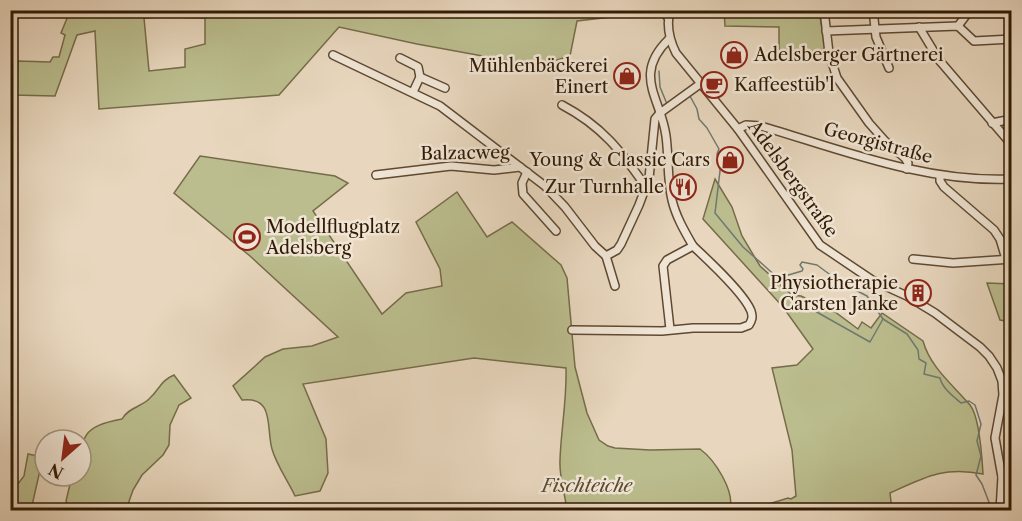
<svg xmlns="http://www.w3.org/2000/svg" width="1022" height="521" font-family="'Libre Caslon Text',serif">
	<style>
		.green { fill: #bbbd8e; stroke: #766c49; stroke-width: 1.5 }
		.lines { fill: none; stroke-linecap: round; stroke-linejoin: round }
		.stream { stroke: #6f7971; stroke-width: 1.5 }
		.minor-casing { stroke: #5e4932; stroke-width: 10 }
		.minor { stroke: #f0e5d5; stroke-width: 7 }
		.labels { text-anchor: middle; stroke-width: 5; stroke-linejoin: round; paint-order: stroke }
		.poi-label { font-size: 18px; fill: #301a04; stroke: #f0e5d5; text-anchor: end }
		.street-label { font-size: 18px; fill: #301a04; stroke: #f0e5d5 }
		.park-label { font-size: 18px; font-style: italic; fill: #5a4b2d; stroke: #f0e5d5 }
	</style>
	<rect width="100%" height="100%" fill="#e8d7be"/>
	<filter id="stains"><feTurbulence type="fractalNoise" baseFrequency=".00333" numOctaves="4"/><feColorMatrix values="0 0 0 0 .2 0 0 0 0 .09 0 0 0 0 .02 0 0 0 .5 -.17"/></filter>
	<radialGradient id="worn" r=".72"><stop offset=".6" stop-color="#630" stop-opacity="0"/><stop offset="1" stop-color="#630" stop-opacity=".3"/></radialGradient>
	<!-- green -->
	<g class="green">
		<polygon points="608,10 611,17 577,21 570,56 538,66 417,44 339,27 279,95 99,109 95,31 77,35 55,96 11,95 11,77 17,77 18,61 50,62 53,57 59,57 65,35 61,33 70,11 156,11 160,17 144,18 149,71 185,67 185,49 205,44 205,18 164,17 158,11"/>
		<polygon points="724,11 819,11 826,52 779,50 779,27 725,26"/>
		<path d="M 200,156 L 335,176 L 348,183 L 313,211 L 382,314 L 406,293 L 442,286 L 440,269 L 416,222 L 457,192 L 487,237 L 512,222 L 561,265 L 567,278 L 575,367 L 587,413 L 599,440 L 608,446 L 615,448 L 650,450 L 700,449 C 715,460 735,491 730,510 L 567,510 C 565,494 559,477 560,460 C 561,429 567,400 566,368 L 474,358 L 303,384 L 326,439 L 328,473 L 320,491 L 295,496 C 288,481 276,464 272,449 C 266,428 275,396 242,400 L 233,386 L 265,357 L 283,349 L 312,346 L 338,337 L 250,256 L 174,193 Z"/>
		<path d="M 715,179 L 732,207 L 742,236 L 760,266 L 792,295 L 801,296 L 835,312 L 858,329 L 862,322 L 871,328 L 882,313 L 923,341 C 930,367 953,385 970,405 C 980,417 982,458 983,474 C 944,466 925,477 890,493 L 892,510 L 749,510 L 788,498 L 791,499 L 796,496 L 792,450 L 772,368 L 797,365 L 813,349 L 783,307 L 703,219 Z"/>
		<polygon points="987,283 1011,284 1011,322 1000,320"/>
		<path d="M 174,375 L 191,398 L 179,405 L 170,425 L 169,445 L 163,455 L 142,475 L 133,490 L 126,510 L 70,510 L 66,501 L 72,476 L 81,476 C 81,437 80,427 122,419 C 128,408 141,407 149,399 C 160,389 160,381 174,375 Z"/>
		<polygon points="28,454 43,457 31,510 11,510 11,493 24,476"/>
	</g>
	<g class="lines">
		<!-- stream -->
		<g class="stream">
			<polyline points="659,71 660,87 667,104"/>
			<path d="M 690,96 L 697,109 L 699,119 L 707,128 L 719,149 L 717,154 L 720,164 L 720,171 L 715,213 L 743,247 L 778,278 L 802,271 L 803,269 L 800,265 L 802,262 L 817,265 L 840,282 L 867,296 L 883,319 L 907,334 L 918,350 L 919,359 L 926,363 L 924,374 L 940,378 C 942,388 954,397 961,403 L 969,401 L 975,405 L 981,424 L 977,441 L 981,456 L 976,475 L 982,484 L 992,510"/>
			<polyline points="790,297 870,342 883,319"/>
		</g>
		<defs>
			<g id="minor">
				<polyline points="660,10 668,17"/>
				<path d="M 670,10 C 666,26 669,39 676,53 L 738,129 L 820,245 L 872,280 L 907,296 L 935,313 L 980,347 L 989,356 L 997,368 L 1002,381 L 1003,395 L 995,438 L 1002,477 L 1000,510"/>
				<polyline points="824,10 829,53 837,78 869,123 885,141 905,158 908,163 907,169"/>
				<polyline points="873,10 876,37 889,68"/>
				<polyline points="958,26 970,10"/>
				<polyline points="919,27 939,60 1012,145"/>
				<polyline points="826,31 958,26 974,41 1012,39"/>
				<path d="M 669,39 C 632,75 661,98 666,136 C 669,158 667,179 672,200 C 676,217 685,232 693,246 L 667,260 L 663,266 L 670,329"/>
				<polyline points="333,55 440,106 545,186 565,207 595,246 606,256 617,250 621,244 639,205 649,178 655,119 660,113 700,84"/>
				<polyline points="400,58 418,67 420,77"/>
				<polyline points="413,92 420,77 445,88"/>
				<path d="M 562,105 C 602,126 621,151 646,187"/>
				<polyline points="992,123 1012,119"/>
				<path d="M 738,129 L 746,125 L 761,126 C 842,150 925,183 1012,179"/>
				<polyline points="527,172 522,183 523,194 556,231"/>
				<polyline points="376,175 451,166 494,170 520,167"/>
				<polyline points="940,176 940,181 944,187 994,230 1000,239 1006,259"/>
				<polyline points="606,256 615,286"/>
				<polyline points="913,259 953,263 1012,259"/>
				<path d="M 572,330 L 662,331 L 693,328 L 741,328 L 749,325 C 752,320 753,317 751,311 C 744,293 708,260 693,246"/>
				<polyline points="1002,477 1012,476"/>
			</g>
		</defs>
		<!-- minor casing -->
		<use href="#minor" class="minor-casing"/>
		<!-- minor -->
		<use href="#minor" class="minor"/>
	</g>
	<!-- icons -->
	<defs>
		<symbol id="shop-ring" viewBox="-11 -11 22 22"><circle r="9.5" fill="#f0e5d5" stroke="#8f2418" stroke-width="1.5"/><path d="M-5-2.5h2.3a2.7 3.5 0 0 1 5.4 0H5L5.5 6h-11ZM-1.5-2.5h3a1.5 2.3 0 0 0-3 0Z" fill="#8f2418"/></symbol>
		<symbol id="cafe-ring" viewBox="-11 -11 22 22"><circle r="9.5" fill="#f0e5d5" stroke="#8f2418" stroke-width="1.5"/><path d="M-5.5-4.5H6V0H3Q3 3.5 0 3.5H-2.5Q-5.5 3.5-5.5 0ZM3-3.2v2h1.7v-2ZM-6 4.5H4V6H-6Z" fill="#8f2418"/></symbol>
		<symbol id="restaurant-ring" viewBox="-11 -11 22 22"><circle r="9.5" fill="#f0e5d5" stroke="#8f2418" stroke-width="1.5"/><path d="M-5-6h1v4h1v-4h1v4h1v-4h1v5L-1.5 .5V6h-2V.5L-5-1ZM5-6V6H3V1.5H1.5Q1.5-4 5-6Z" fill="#8f2418"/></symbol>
		<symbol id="stadium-ring" viewBox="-11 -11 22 22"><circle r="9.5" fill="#f0e5d5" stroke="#8f2418" stroke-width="1.5"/><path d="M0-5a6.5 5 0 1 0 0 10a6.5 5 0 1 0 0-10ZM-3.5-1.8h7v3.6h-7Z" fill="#8f2418"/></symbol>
		<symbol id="building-ring" viewBox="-11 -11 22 22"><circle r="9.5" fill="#f0e5d5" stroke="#8f2418" stroke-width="1.5"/><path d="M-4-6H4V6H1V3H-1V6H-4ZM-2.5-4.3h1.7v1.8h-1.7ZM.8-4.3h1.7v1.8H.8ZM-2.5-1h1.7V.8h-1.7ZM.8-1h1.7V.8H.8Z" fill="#8f2418"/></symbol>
	</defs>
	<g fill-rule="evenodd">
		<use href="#shop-ring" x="719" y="40" width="30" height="30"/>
		<use href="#shop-ring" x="612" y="61" width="30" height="30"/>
		<use href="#cafe-ring" x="699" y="70" width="30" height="30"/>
		<use href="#shop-ring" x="715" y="145" width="30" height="30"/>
		<use href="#restaurant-ring" x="668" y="172" width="30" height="30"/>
		<use href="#stadium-ring" x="232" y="222" width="30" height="30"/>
		<use href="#building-ring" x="903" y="278" width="30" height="30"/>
	</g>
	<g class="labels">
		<!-- poi labels -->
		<g class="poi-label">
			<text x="754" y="61" text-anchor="start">Adelsberger Gärtnerei</text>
			<text x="608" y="72">Mühlenbäckerei<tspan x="608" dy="21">Einert</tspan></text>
			<text x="734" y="91" text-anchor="start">Kaffeestüb'l</text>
			<text x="710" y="166">Young &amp; Classic Cars</text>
			<text x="664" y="193">Zur Turnhalle</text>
			<text x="266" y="233" text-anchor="start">Modellflugplatz<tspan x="266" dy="21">Adelsberg</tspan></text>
			<text x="898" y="289">Physiotherapie<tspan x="898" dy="21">Carsten Janke</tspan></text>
		</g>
		<!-- street labels -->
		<g class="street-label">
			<text transform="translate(878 143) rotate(15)" y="6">Georgistraße</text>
			<text transform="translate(465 153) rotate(-1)" y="6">Balzacweg</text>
			<text transform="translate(793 179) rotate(54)" y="6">Adelsbergstraße</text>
		</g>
		<!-- park labels -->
		<g class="park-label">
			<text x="587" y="492">Fischteiche</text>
		</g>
	</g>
	<!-- margin -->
	<rect width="1022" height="521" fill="none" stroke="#e8d7be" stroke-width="36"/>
	<rect x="12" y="12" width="998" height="497" fill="none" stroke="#301a04" stroke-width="3"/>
	<rect x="18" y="18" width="986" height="485" fill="none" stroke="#301a04" stroke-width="1.5"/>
	<!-- north arrow -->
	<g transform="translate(63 458) rotate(208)"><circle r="28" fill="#f0e5d5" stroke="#a39481" stroke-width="1.5"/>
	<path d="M0-4.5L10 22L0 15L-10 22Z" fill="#8f2418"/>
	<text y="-9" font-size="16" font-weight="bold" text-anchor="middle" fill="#301a04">N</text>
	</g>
	<rect width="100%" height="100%" filter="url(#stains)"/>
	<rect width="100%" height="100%" fill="url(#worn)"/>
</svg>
